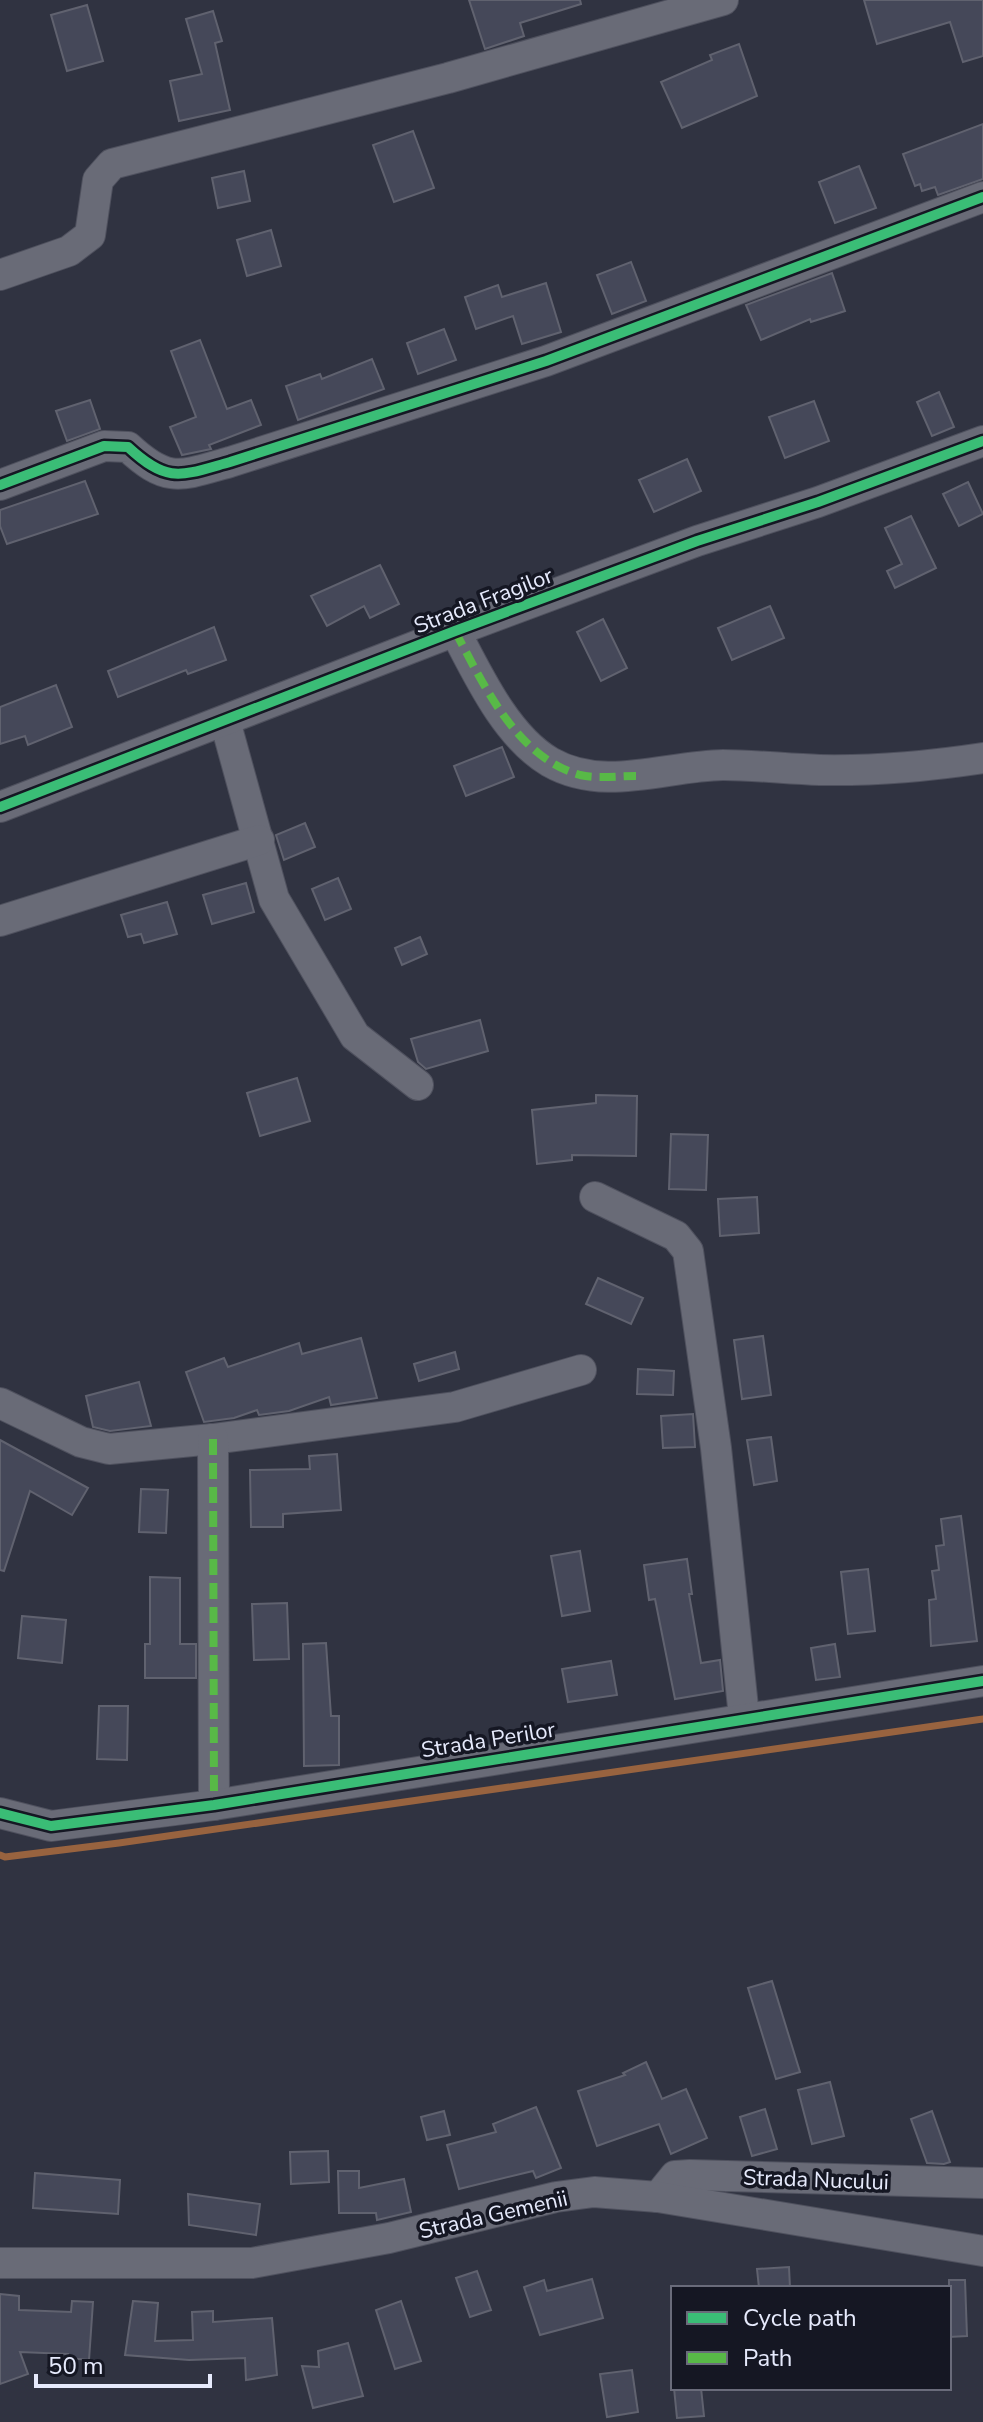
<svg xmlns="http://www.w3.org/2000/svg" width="983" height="2422" font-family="'Nunito Sans',sans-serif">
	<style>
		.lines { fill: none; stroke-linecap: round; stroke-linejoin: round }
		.stream { stroke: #98633f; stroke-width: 7 }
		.building { fill: #454859; stroke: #60626f; stroke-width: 2 }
		.minor-casing { stroke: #4f515e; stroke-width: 32 }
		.minor { stroke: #696b77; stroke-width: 30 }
		.quiet { stroke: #58b947; stroke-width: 8; stroke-dasharray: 16 8; stroke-linecap: butt }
		.cycleway-casing { stroke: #151723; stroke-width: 15 }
		.cycleway { stroke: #3abd76; stroke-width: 10 }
		.labels { text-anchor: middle; stroke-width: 7; stroke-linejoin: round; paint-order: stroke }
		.street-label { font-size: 22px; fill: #e6eafc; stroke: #151723 }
	</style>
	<rect width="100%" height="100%" fill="#303341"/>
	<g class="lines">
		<!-- stream -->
		<polyline class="stream" points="0,1855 5,1857 119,1843 983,1719"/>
	</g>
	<!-- building -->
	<g class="building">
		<polygon points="469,0 580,0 581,4 520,23 524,36 485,49"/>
		<polygon points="864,0 983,0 983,56 963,62 950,22 877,44"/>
		<polygon points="87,5 103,61 67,71 51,15"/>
		<polygon points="213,11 222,41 215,43 230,110 179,121 170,81 202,74 186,19"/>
		<polygon points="739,44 757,96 682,128 661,82 712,60 710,55"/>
		<polygon points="983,124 983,179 938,195 935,187 922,191 920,184 915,186 903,154"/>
		<polygon points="413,131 434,188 394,202 373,145"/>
		<polygon points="859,166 876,208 835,223 819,182"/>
		<polygon points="244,171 250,201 218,208 212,178"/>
		<polygon points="271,230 281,266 247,276 237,240"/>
		<polygon points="631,262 646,301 612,314 597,275"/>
		<polygon points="832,273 845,311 811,322 810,319 761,340 746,305"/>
		<polygon points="546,283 561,332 522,344 513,316 476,329 465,297 498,285 502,297"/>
		<polygon points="444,329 456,360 418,374 407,343"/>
		<polygon points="200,340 227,409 251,400 261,425 209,445 211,449 182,455 170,427 196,417 171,351"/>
		<polygon points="372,359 384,389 298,420 286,386 320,374 322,379"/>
		<polygon points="939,392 954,427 932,436 917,402"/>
		<polygon points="90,400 100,429 67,441 56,411"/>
		<polygon points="814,401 829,441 785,458 769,417"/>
		<polygon points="687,459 701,491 654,512 639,480"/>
		<polygon points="85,481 98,514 7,544 0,526 0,510"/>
		<polygon points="968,482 983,514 959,526 943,494"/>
		<polygon points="911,516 936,568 895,588 887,571 902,564 885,528"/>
		<polygon points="380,565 399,604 370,618 364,606 327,626 311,596"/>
		<polygon points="770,606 784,638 732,660 718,628"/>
		<polygon points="603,619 627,668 601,681 577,632"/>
		<polygon points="214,627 226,660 188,674 186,670 118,697 108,671"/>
		<polygon points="56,685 72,727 28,745 25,736 0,744 0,707"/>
		<polygon points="502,747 514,777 466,796 454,766"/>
		<polygon points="305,823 315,847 284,860 276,835"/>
		<polygon points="338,878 351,909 325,920 312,889"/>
		<polygon points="246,883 254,912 212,924 203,895"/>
		<polygon points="167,902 177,934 144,943 141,934 128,937 121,915"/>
		<polygon points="420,937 427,954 402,965 395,948"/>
		<polygon points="480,1020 488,1051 426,1069 418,1062 411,1039"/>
		<polygon points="297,1078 310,1121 260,1136 247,1093"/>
		<polygon points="596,1095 637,1096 636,1156 572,1155 572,1160 537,1164 532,1110 596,1103"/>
		<polygon points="671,1134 708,1135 706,1190 669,1189"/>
		<polygon points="757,1197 759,1233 720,1236 718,1199"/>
		<polygon points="598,1278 643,1298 631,1324 586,1304"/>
		<polygon points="763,1336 771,1395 742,1399 734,1340"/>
		<polygon points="361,1338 377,1398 331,1405 329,1397 289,1411 259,1415 257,1410 234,1418 204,1422 186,1372 224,1358 228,1367 299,1343 302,1354"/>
		<polygon points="455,1352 459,1369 419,1381 414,1364"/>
		<polygon points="638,1369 674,1371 673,1395 637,1394"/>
		<polygon points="139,1382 151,1426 110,1431 93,1427 86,1396"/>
		<polygon points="693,1414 695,1447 663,1448 661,1416"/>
		<polygon points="771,1437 777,1481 754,1485 747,1440"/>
		<polygon points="0,1440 88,1488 72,1515 30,1491 4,1571 0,1570"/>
		<polygon points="337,1454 341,1510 283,1514 283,1527 251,1527 250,1470 310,1469 309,1456"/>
		<polygon points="141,1489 168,1490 166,1533 139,1532"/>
		<polygon points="961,1516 977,1641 931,1646 929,1600 936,1599 932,1571 939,1570 936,1546 944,1545 941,1519"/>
		<polygon points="580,1551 590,1611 562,1616 551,1556"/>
		<polygon points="687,1559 692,1594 689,1594 701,1663 720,1660 723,1691 675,1699 655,1599 649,1600 644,1565"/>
		<polygon points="868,1569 875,1631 848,1634 841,1572"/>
		<polygon points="150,1577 180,1578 180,1644 196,1644 196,1678 145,1678 145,1644 150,1644"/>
		<polygon points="287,1603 289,1659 254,1660 252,1604"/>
		<polygon points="22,1616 66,1620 62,1663 18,1658"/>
		<polygon points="326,1643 331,1716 339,1716 339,1765 304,1766 303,1644"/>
		<polygon points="835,1644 840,1677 816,1680 811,1648"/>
		<polygon points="611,1661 617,1695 568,1702 562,1669"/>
		<polygon points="99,1706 128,1706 127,1760 97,1759"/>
		<polygon points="772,1981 800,2072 776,2079 748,1988"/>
		<polygon points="646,2062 662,2099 686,2089 707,2138 671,2154 659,2124 597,2146 578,2091 625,2075 623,2073"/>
		<polygon points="830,2082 844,2136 812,2144 798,2090"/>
		<polygon points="536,2107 561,2168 536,2178 533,2171 459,2189 447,2145 496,2132 493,2124"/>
		<polygon points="765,2109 777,2149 752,2156 740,2117"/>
		<polygon points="444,2111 450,2135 427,2140 421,2117"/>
		<polygon points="932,2111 950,2162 944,2164 927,2163 911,2119"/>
		<polygon points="328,2151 329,2182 291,2184 290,2152"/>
		<polygon points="338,2171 359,2171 359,2188 404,2179 411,2212 377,2220 376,2213 339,2213"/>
		<polygon points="35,2173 120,2180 118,2214 33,2208"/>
		<polygon points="188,2194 260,2204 256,2235 189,2225"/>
		<polygon points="789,2267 790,2288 759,2288 757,2269"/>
		<polygon points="477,2271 491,2310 470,2317 456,2278"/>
		<polygon points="592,2279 603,2318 540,2335 524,2287 544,2280 547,2291"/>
		<polygon points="949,2280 965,2280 967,2336 949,2337"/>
		<polygon points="0,2294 19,2296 19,2310 71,2312 72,2301 93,2302 89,2360 68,2358 68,2354 20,2352 28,2374 0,2384"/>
		<polygon points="133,2301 158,2303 155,2341 193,2340 192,2312 213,2311 213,2322 272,2318 277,2375 246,2380 245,2358 189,2360 125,2355"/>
		<polygon points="401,2301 421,2361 395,2369 376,2310"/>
		<polygon points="348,2343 363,2396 313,2408 302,2366 319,2367 318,2351"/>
		<polygon points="632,2370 638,2412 607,2417 600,2374"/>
		<polygon points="674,2388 701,2388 704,2416 677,2418"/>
	</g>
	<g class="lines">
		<defs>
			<g id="minor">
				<polyline points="0,275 69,251 90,235 98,180 112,164 448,78 723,0"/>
				<path d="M 0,485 L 104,446 L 128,447 C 168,484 180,476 230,462 L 546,361 L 983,197"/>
				<path d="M 455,631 C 478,675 506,736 550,762 C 604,793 665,766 723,765 C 755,765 787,769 820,770 C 874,771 930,766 983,758"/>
				<polyline points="225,721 274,899 355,1036 418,1085"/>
				<polyline points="0,807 455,631 697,541 818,502 983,441"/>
				<polyline points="0,921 259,840"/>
				<polyline points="595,1197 676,1236 688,1251 716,1448 744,1717"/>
				<polyline points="0,1403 81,1442 109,1449 213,1439 455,1407 581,1370"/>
				<polyline points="213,1439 214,1805"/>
				<polyline points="0,1813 51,1826 214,1805 983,1681"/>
				<polyline points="658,2197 675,2176 690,2175 983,2183"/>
				<polyline points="0,2263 252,2263 389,2238 556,2197 594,2192 658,2197 983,2251"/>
			</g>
		</defs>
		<!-- minor casing -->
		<use href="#minor" class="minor-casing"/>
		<!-- minor -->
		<use href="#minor" class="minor"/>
		<!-- quiet -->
		<g class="quiet">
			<path d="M 455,631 C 484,685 516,757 580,775 C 597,779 619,776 636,776"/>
			<polyline points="213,1439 214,1805"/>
		</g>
		<defs>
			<g id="cycleway">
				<path d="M 0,485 L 104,446 L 128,447 C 168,484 180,476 230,462 L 546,361 L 983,197"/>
				<polyline points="0,807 455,631 697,541 818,502 983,441"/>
				<polyline points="0,1813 51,1826 214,1805 983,1681"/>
			</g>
		</defs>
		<!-- cycleway casing -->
		<use href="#cycleway" class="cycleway-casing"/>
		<!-- cycleway -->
		<use href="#cycleway" class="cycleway"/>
	</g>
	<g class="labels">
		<!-- street labels -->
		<g class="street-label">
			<text transform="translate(483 600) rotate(-21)" y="8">Strada Fragilor</text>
			<text transform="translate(488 1739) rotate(-9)" y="8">Strada Perilor</text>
			<text transform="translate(816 2179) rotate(2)" y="8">Strada Nucului</text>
			<text transform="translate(493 2214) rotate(-13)" y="8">Strada Gemenii</text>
		</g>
	</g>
	<!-- legend -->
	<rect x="671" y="2286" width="280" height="104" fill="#151723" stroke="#696b7a" stroke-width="2"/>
	<rect x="687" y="2312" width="40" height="12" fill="#3abd76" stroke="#696b7a" stroke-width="2"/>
	<text x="743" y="2326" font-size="24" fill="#e6eafc">Cycle path</text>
	<rect x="687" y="2352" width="40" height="12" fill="#58b947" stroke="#696b7a" stroke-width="2"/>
	<text x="743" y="2366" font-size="24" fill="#e6eafc">Path</text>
	<!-- scale -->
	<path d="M36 2374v12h174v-12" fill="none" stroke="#e6eafc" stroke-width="4"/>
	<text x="48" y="2374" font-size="24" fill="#e6eafc" stroke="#151723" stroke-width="6" paint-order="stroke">50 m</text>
</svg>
